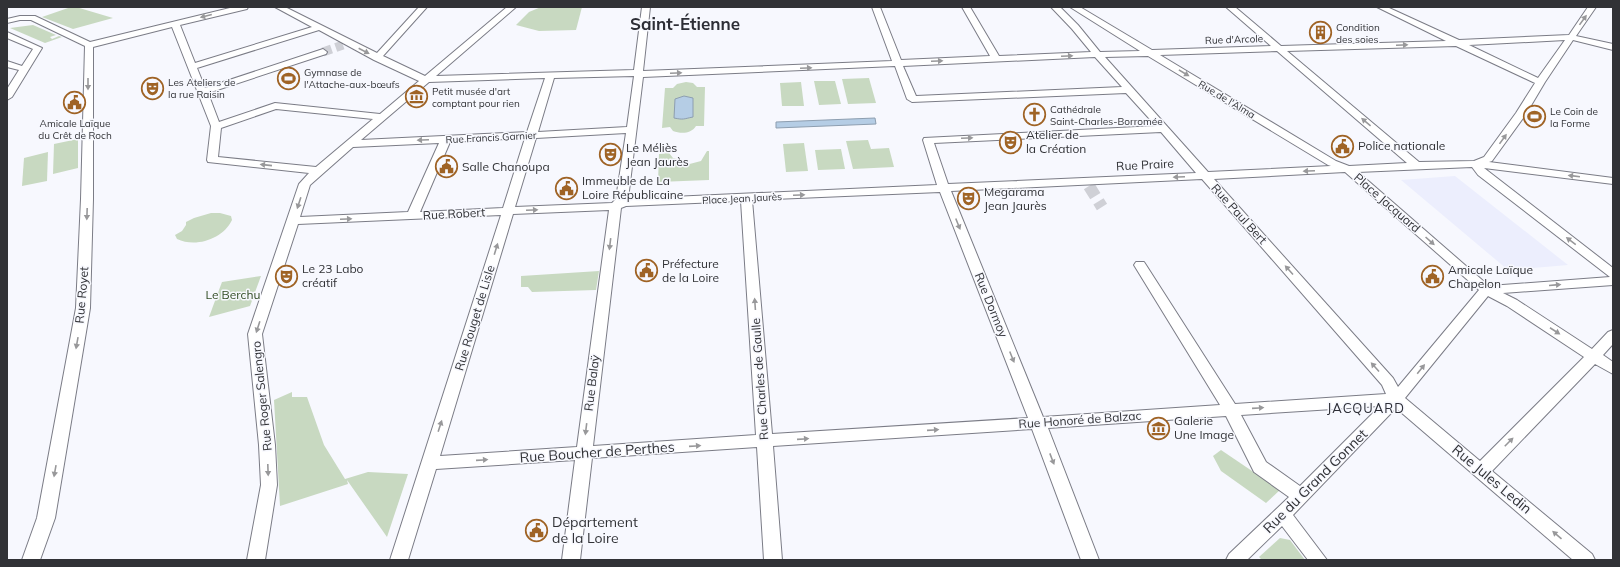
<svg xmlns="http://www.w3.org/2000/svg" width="1620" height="567" font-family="Mulish,sans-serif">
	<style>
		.built { fill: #eceefd }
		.green { fill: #c8d9c1 }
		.water { fill: #b5cde5; stroke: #8d9eb0 }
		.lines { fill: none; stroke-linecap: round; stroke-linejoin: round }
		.street-tunnel-far1 { stroke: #cfd0d6; stroke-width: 9; stroke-dasharray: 9 4.5; stroke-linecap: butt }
		.street-tunnel { stroke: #cfd0d6; stroke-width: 12; stroke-dasharray: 12 6; stroke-linecap: butt }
		.street-casing { stroke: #7b7c86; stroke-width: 2 }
		.street { fill: #fff; fill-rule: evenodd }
		.oneway { fill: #98989a }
		.labels { text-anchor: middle; stroke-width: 3; stroke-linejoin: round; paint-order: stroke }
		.far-poi-label { font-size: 10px; fill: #313236; stroke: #f7f8fe; text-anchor: start }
		.far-street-label { font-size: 10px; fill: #313236; stroke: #f7f8fe }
		.poi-label { font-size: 12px; fill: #313236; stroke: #f7f8fe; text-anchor: start }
		.street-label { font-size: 12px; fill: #313236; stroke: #f7f8fe }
		.park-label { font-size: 12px; fill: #314c23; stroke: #f7f8fe }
		.neighbourhood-label { font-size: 13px; letter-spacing: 1px; fill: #2d2e36; stroke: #f7f8fe }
		.near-street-label { font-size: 14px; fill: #313236; stroke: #f7f8fe }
		.near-poi-label { font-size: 14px; fill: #313236; stroke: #f7f8fe; text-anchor: start }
		.far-town-label { font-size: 17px; font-weight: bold; fill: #2d2e36; stroke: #f7f8fe }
	</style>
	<rect width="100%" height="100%" fill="#f7f8fe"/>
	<!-- built -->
	<polygon class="built" points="1455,176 1568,265 1508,270 1401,180"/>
	<!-- green -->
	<g class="green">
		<polygon points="71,7 76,7 113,18 73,29 42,17"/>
		<polygon points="541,7 582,7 576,30 539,31 516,25 529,12"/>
		<polygon points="33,25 56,35 50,37 52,39 59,36 62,37 45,43 10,28"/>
		<polygon points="869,78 876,103 848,104 842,79"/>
		<polygon points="814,81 835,81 841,104 819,105"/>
		<path d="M 686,82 L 693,83 L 697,87 L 705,87 L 704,126 L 696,126 C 691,134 681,134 673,131 L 670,127 L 662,128 L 665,88 L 673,88 L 677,84 Z"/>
		<polygon points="801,82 804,106 782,106 780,83"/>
		<polygon points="78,139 78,168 53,174 54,144"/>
		<polygon points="868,140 871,149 889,148 894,167 853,169 846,141"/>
		<polygon points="804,143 808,171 786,172 783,144"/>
		<polygon points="841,149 845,169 818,170 815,150"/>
		<polygon points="707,151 709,151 709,180 658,182 659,154 669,153 673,158 681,160 682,166 701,161"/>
		<polygon points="48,152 47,181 22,186 24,158"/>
		<path d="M 211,213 L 220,213 L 231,216 L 232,220 C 223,239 196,248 177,239 L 175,235 L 182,231 L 186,225 L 186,222 L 194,218 Z"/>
		<polygon points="599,271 596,290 532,292 528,287 521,287 521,276"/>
		<polygon points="261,276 250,306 209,317 222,282"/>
		<polygon points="292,392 292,397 307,397 324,445 345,479 368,472 408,474 387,537 347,480 348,484 280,506 274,400"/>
		<polygon points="1221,450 1280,490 1266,503 1221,471 1213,456"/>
		<polygon points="1280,538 1290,540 1305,560 1262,560 1259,557"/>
	</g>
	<!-- water -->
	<g class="water">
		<path d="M 684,96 L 693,98 L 693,117 C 683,119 684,120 674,118 L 675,99 Z"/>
		<polygon points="875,118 876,124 776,128 776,122"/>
	</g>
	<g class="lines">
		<!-- street-tunnel-far1 -->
		<polyline class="street-tunnel-far1" points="323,52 343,45"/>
		<!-- street-tunnel -->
		<polyline class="street-tunnel" points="1089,186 1102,207"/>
		<defs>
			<g id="street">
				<path d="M 234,7 L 248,7 L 247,9 L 180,25 L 195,63 L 312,27 L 275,7 L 285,7 L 377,53 L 419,7 L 427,7 L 383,56 L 425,76 L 507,7 L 516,7 L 436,76 L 634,70 L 642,7 L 650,7 L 643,71 L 892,61 L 872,7 L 880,7 L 901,60 L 990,56 L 962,7 L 970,7 L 999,56 L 1091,52 L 1072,29 L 1051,7 L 1060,7 L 1078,25 L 1100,52 L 1140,51 L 1070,7 L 1080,7 L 1152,50 L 1271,46 L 1226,7 L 1235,7 L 1281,46 L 1446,41 L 1377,7 L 1387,7 L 1459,40 L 1569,35 L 1588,7 L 1596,7 L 1576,36 L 1613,44 L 1613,50 L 1573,40 L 1545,82 L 1526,114 L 1492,161 L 1489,162 L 1613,178 L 1613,184 L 1484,168 L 1613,268 L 1613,285 L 1503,293 L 1517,300 L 1592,349 L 1608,332 L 1613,330 L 1613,344 L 1603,355 L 1613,362 L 1613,374 L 1595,364 L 1492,471 L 1592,554 L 1595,560 L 1573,560 L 1396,408 L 1293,515 L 1327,560 L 1308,560 L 1282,526 L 1247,560 L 1226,560 L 1229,554 L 1289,497 L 1254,472 L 1226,416 L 1048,428 L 1099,560 L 1081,560 L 1032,429 L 773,446 L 782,560 L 764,560 L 757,447 L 592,458 L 580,560 L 562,560 L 575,460 L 436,469 L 408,560 L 390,560 L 501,215 L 298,224 L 262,334 L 275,445 L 277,485 L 265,560 L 247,560 L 261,485 L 259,445 L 248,334 L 299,184 L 309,173 L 208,162 L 207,160 L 211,126 L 172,27 L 93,47 L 93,199 L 90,308 L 55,518 L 40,560 L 22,560 L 37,518 L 76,308 L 81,199 L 85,46 L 31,20 L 20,20 L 7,23 L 7,19 L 20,16 L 35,16 L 90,42 ZM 319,30 L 374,60 L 419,81 L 380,114 L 275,103 L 219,122 L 208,93 L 326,54 L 327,52 L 323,49 L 320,50 L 205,88 L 197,68 ZM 1565,40 L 1538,78 L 1469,45 ZM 1456,46 L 1535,83 L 1516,113 L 1484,157 L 1474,161 L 1419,162 L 1287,51 ZM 1277,51 L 1407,163 L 1349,166 L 1336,161 L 1160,55 ZM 1148,56 L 1328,165 L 1331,166 L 1208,172 L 1105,57 ZM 1095,57 L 1122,87 L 916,96 L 903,66 ZM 895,66 L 907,99 L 912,102 L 1126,93 L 1156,126 L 924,138 L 923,140 L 937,185 L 628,199 L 643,77 ZM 634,76 L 627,127 L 538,132 L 554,78 ZM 545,78 L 527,132 L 361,140 L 429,82 ZM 276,109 L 373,119 L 316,167 L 218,157 L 221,128 ZM 1161,132 L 1196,173 L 948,184 L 934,143 ZM 626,133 L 616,199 L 612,203 L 515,207 L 536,138 ZM 525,138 L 503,208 L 420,212 L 450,142 ZM 439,143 L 408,212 L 300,217 L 310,185 L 353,147 ZM 1472,167 L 1478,175 L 1610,277 L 1489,286 L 1358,172 ZM 1345,172 L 1479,290 L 1398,387 L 1393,378 L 1214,179 ZM 1202,179 L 1382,385 L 1386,394 L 1235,404 L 1146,265 L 1144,262 L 1136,262 L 1134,265 L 1220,405 L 1043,417 L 951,191 ZM 940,192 L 1028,418 L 772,434 L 752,200 ZM 741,201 L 756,435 L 593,446 L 621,208 L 626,206 ZM 609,210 L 577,447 L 440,456 L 513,214 ZM 1488,296 L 1507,306 L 1584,357 L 1480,461 L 1405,398 ZM 1380,406 L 1300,486 L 1266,462 L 1241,415 Z"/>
				<polygon points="7,32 42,48 12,97 7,100 7,89 19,70 7,67 7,61 22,66 33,49 7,38"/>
			</g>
		</defs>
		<!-- street casing -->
		<use href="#street" class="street-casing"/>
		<!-- street -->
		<use href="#street" class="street"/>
	</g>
	<!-- one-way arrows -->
	<defs><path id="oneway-solid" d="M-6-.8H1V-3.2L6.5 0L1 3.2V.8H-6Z"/></defs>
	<g class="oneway">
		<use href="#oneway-solid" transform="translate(206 16) rotate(166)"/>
		<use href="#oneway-solid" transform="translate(1583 20) rotate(-54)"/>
		<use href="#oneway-solid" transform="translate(1402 45) rotate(-2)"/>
		<use href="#oneway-solid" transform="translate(364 51) rotate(27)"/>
		<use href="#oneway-solid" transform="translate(1067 56) rotate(-3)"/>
		<use href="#oneway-solid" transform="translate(937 61) rotate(-2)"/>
		<use href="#oneway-solid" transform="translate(806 68) rotate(-2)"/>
		<use href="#oneway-solid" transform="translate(676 73) rotate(-2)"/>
		<use href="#oneway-solid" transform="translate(1184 73) rotate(31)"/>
		<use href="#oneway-solid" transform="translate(88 84) rotate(90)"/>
		<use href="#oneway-solid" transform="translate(1366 122) rotate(-140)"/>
		<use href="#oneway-solid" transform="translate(967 138) rotate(-3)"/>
		<use href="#oneway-solid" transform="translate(1503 139) rotate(-54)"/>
		<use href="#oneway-solid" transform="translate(423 140) rotate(177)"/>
		<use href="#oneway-solid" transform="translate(266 165) rotate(-174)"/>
		<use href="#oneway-solid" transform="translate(1309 171) rotate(177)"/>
		<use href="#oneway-solid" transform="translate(1574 176) rotate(-173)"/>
		<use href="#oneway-solid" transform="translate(1179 177) rotate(177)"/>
		<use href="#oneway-solid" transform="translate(799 195) rotate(-3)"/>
		<use href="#oneway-solid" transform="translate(299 203) rotate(108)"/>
		<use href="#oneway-solid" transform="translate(532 210) rotate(-3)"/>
		<use href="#oneway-solid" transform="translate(87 214) rotate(92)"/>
		<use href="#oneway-solid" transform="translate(346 219) rotate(-2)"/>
		<use href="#oneway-solid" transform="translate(958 224) rotate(68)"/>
		<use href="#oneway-solid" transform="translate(1430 241) rotate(42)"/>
		<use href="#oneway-solid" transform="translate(1571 241) rotate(-143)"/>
		<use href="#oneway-solid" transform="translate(610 244) rotate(97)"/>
		<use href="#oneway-solid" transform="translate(496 249) rotate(-73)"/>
		<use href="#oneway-solid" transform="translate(1289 270) rotate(-132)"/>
		<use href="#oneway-solid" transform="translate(1555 285) rotate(-5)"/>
		<use href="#oneway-solid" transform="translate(755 304) rotate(-94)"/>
		<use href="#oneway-solid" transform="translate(258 327) rotate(108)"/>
		<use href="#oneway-solid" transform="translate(1555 331) rotate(33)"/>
		<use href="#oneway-solid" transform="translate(77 343) rotate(100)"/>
		<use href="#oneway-solid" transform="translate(1012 357) rotate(68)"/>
		<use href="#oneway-solid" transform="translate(1375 367) rotate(-132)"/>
		<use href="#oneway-solid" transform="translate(1421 369) rotate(-51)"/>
		<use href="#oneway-solid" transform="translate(1258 408) rotate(-4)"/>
		<use href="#oneway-solid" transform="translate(440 426) rotate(-72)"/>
		<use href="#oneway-solid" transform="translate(586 429) rotate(97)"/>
		<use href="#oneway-solid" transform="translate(933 430) rotate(-4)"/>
		<use href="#oneway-solid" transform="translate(803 439) rotate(-4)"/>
		<use href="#oneway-solid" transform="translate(1509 442) rotate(-45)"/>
		<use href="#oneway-solid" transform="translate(695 446) rotate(-4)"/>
		<use href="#oneway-solid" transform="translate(1052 459) rotate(69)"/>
		<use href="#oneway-solid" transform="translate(482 460) rotate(-4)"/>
		<use href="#oneway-solid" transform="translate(268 470) rotate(88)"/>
		<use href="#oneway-solid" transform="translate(55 471) rotate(100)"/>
		<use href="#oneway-solid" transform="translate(1557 535) rotate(-139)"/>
	</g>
	<!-- icons -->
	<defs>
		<symbol id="building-ring" viewBox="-11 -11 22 22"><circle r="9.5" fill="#f7f8fe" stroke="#9f6325" stroke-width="1.5"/><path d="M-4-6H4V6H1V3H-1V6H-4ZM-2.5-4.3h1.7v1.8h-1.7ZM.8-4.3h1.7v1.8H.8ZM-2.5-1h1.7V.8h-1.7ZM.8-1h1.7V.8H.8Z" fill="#9f6325"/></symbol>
		<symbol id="stadium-ring" viewBox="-11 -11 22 22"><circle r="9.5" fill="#f7f8fe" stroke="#9f6325" stroke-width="1.5"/><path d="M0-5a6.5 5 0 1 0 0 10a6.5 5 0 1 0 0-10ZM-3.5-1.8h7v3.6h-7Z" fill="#9f6325"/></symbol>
		<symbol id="theatre-ring" viewBox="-11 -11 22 22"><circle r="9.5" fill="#f7f8fe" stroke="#9f6325" stroke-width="1.5"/><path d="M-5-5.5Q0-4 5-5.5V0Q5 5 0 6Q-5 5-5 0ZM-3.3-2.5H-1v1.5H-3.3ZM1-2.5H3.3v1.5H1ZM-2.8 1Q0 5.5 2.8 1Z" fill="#9f6325"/></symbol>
		<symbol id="museum-ring" viewBox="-11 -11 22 22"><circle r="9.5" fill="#f7f8fe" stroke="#9f6325" stroke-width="1.5"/><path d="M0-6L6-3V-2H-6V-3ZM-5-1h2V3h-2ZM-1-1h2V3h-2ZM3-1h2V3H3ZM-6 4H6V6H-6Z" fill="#9f6325"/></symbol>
		<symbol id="civic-ring" viewBox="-11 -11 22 22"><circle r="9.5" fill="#f7f8fe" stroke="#9f6325" stroke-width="1.5"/><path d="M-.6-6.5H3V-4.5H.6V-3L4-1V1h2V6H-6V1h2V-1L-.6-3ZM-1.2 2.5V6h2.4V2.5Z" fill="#9f6325"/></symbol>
		<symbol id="church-ring" viewBox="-11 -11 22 22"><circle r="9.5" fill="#f7f8fe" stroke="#9f6325" stroke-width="1.5"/><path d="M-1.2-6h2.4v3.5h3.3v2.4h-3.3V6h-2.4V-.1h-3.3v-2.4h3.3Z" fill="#9f6325"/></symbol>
	</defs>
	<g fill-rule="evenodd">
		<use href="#building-ring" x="1308" y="20" width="25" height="25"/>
		<use href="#stadium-ring" x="276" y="66" width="25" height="25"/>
		<use href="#theatre-ring" x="140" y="76" width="25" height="25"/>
		<use href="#museum-ring" x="404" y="84" width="25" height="25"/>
		<use href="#civic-ring" x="62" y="90" width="25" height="25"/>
		<use href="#church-ring" x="1022" y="102" width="25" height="25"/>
		<use href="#stadium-ring" x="1522" y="104" width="25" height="25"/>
		<use href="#theatre-ring" x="998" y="130" width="25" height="25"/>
		<use href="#civic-ring" x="1330" y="134" width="25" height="25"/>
		<use href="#theatre-ring" x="598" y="142" width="25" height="25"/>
		<use href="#civic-ring" x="434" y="154" width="25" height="25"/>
		<use href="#civic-ring" x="554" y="176" width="25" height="25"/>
		<use href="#theatre-ring" x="956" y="186" width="25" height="25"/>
		<use href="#civic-ring" x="634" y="258" width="25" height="25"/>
		<use href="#theatre-ring" x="274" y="264" width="25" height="25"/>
		<use href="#civic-ring" x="1420" y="264" width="25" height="25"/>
		<use href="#museum-ring" x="1146" y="416" width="25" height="25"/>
		<use href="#civic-ring" x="524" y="518" width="25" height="25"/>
	</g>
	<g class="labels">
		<!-- far-poi labels -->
		<g class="far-poi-label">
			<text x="1336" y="31">Condition<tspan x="1336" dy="12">des soies</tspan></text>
			<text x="304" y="76">Gymnase de<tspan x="304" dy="12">l'Attache-aux-bœufs</tspan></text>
			<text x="168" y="86">Les Ateliers de<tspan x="168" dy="12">la rue Raisin</tspan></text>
			<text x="432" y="95">Petit musée d'art<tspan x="432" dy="12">comptant pour rien</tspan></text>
			<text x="1050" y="113">Cathédrale<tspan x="1050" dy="12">Saint-Charles-Borromée</tspan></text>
			<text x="1550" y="115">Le Coin de<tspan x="1550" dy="12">la Forme</tspan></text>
			<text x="75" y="127" text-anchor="middle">Amicale Laïque<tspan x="75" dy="12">du Crêt de Roch</tspan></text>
		</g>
		<!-- far-street labels -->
		<g class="far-street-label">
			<text transform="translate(1234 39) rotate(-2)" y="4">Rue d'Arcole</text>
			<text transform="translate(1227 99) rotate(31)" y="4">Rue de l'Alma</text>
			<text transform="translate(491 137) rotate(-3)" y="4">Rue Francis Garnier</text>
			<text transform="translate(742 198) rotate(-3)" y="4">Place Jean Jaurès</text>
		</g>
		<!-- poi labels -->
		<g class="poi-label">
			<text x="1026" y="139">Atelier de<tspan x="1026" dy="14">la Création</tspan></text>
			<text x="1358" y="150">Police nationale</text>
			<text x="626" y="152">Le Méliès<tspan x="626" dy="14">Jean Jaurès</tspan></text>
			<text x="462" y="171">Salle Chanoupa</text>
			<text x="582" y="185">Immeuble de La<tspan x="582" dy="14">Loire Républicaine</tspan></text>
			<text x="984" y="196">Megarama<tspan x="984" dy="14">Jean Jaurès</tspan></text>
			<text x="662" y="268">Préfecture<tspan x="662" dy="14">de la Loire</tspan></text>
			<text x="302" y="273">Le 23 Labo<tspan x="302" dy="14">créatif</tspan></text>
			<text x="1448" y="274">Amicale Laïque<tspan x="1448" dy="14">Chapelon</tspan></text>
			<text x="1174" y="425">Galerie<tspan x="1174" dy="14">Une Image</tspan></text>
		</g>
		<!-- street labels -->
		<g class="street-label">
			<text transform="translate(1145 165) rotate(-3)" y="4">Rue Praire</text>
			<text transform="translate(1387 203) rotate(41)" y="4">Place Jacquard</text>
			<text transform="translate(454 214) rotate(-3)" y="4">Rue Robert</text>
			<text transform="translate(1239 214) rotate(48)" y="4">Rue Paul Bert</text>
			<text transform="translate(82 295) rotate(-85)" y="4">Rue Royet</text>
			<text transform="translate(991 305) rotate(68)" y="4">Rue Dormoy</text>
			<text transform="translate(475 318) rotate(-73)" y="4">Rue Rouget de Lisle</text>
			<text transform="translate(760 379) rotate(-94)" y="4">Rue Charles de Gaulle</text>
			<text transform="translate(592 383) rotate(-83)" y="4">Rue Balaÿ</text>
			<text transform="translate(262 396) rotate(-96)" y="4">Rue Roger Salengro</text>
			<text transform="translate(1080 420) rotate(-4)" y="4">Rue Honoré de Balzac</text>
		</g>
		<!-- park labels -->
		<g class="park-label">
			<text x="233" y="299">Le Berchu</text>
		</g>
		<!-- neighbourhood labels -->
		<g class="neighbourhood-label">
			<text x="1366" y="413">JACQUARD</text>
		</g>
		<!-- near-street labels -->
		<g class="near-street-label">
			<text transform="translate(597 452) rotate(-4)" y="5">Rue Boucher de Perthes</text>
			<text transform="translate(1492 479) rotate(40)" y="5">Rue Jules Ledin</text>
			<text transform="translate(1315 481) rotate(-45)" y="5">Rue du Grand Gonnet</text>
		</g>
		<!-- near-poi labels -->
		<g class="near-poi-label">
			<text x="552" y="527">Département<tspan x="552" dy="16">de la Loire</tspan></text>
		</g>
		<!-- far-town labels -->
		<g class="far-town-label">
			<text x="685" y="30">Saint-Étienne</text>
		</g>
	</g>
	<!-- border -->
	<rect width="1620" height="567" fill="none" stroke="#313236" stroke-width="16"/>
</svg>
